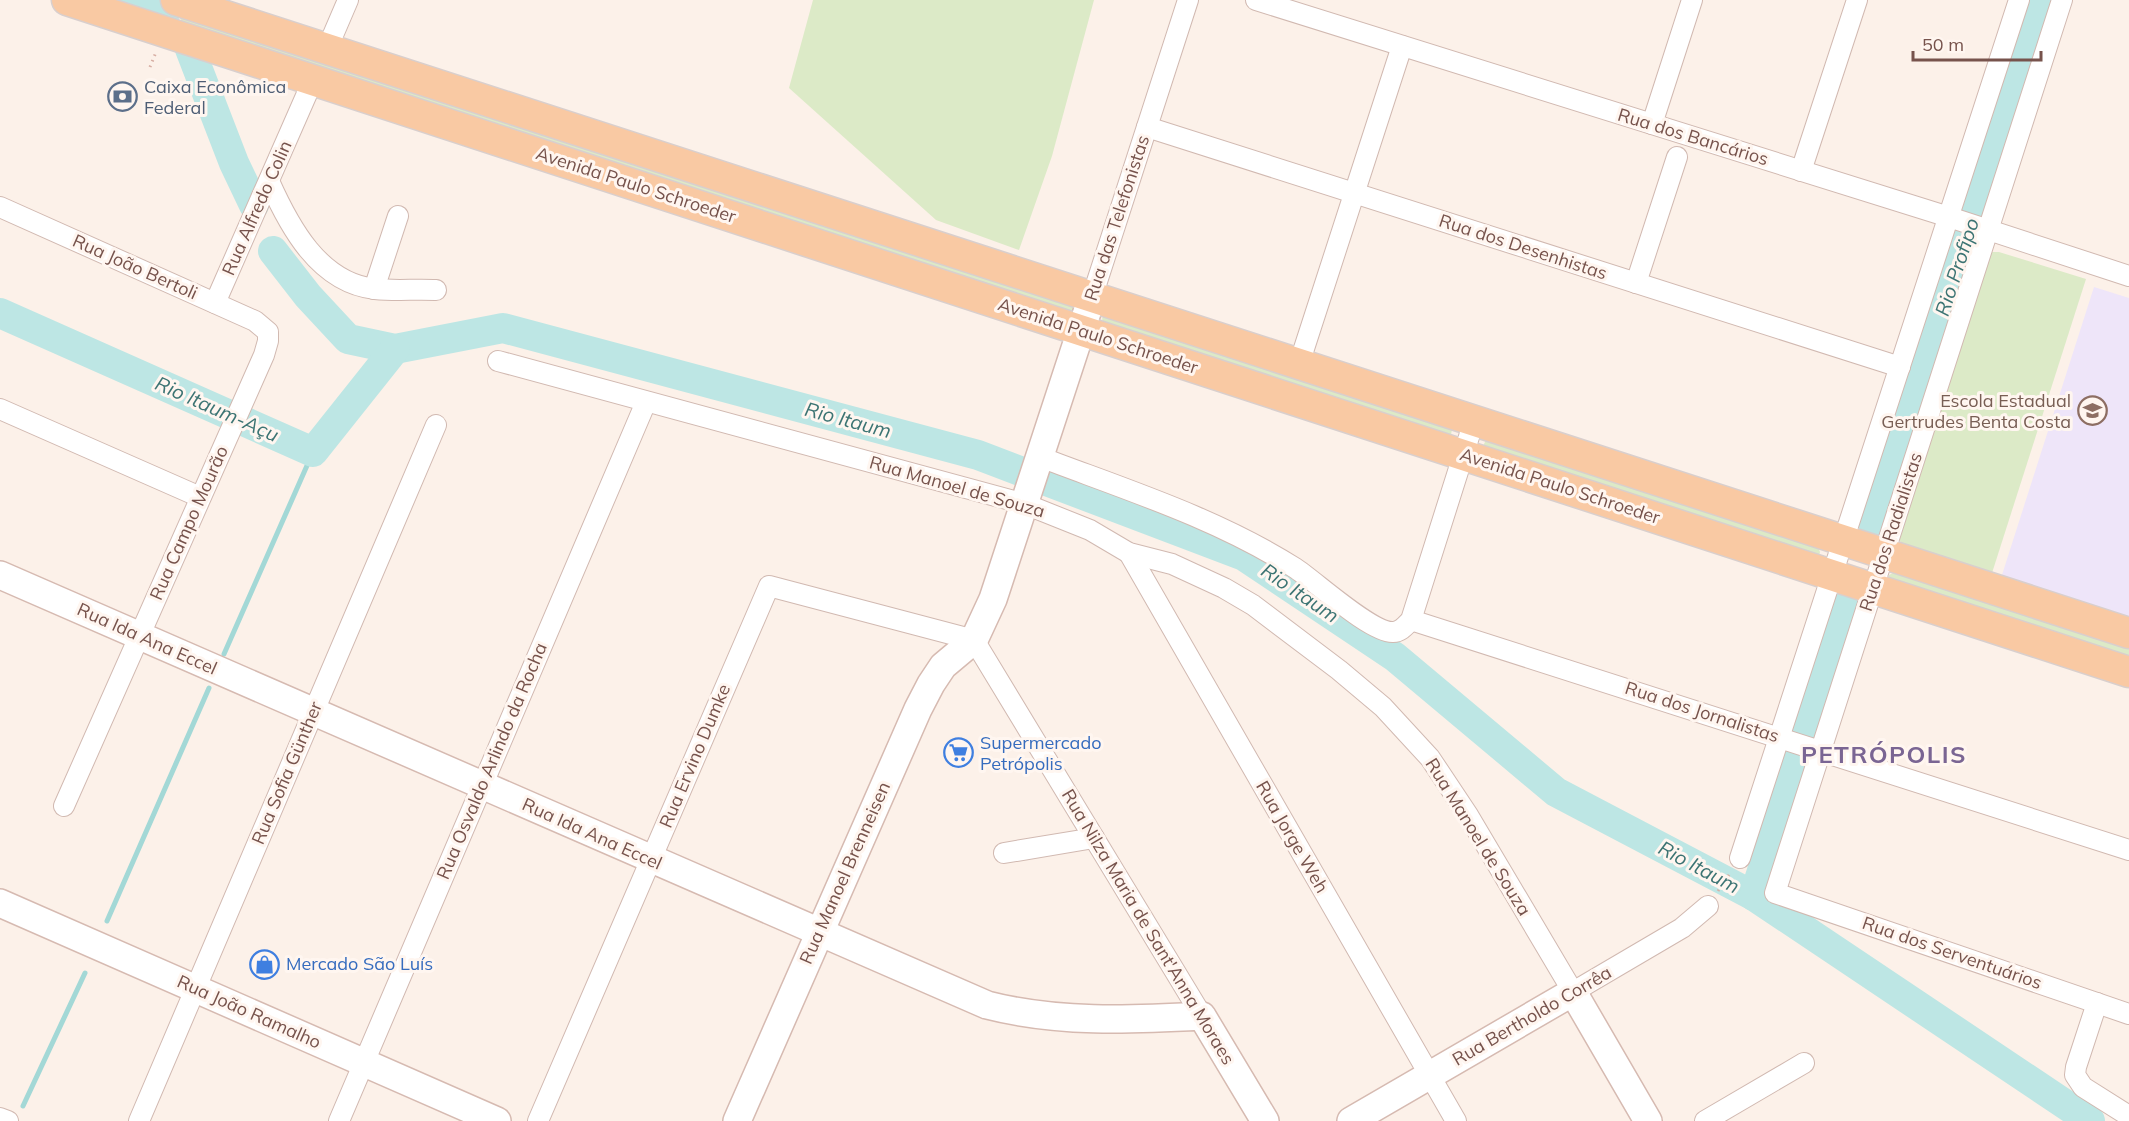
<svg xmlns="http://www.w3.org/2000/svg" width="2129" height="1121" font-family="Mulish,sans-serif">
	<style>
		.education { fill: #eee5f9 }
		.green { fill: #dceac7 }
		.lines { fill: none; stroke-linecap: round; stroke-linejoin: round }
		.stream { stroke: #a3d8d6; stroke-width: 5 }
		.river { stroke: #bde6e4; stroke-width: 30 }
		.street-casing { stroke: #d1b9b1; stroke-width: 22 }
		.secondary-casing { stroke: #d6bab1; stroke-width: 30 }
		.primary-casing { stroke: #d9cfcd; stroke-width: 33 }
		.path { stroke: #d7aea3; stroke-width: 3; stroke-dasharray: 1.5 4.5; stroke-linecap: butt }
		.street { stroke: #fff; stroke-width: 20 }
		.secondary { stroke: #fff; stroke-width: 27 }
		.primary { stroke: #f9c9a3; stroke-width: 30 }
		.labels { text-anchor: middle; stroke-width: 6; stroke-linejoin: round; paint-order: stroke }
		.service-label { font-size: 18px; fill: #4e5e75; stroke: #fff6f0; text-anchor: start }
		.street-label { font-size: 18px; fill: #77534c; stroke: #fff6f0 }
		.education-label { font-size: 18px; fill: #785e54; stroke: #fff6f0; text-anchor: end }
		.shop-label { font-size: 18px; fill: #366cbe; stroke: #fff6f0; text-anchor: start }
		.water-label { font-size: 20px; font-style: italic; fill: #3c7473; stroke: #fff6f0 }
		.district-label { font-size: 24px; font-weight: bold; letter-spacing: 1.5px; fill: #7a6593; stroke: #fff6f0 }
	</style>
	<rect width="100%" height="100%" fill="#fcf1e9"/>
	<!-- education -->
	<polygon class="education" points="2094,287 2129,298 2129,620 2001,578"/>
	<!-- green -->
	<g class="green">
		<polygon points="813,0 1094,0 1052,156 1019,250 936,220 789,88"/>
		<polygon points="182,17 1076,303 1076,313 180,22"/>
		<polygon points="1991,252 1999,252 2086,279 1992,573 1902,544 1895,533"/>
		<polygon points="1104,315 1452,429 1451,435 1104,323 1102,319"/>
		<polygon points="1486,440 1818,547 1820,552 1819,556 1483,446"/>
		<polygon points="1893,573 2129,649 2129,660 1888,579 1889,575"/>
	</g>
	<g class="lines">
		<!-- stream -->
		<g class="stream">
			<polyline points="224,654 313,452"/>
			<polyline points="107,921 209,688"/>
			<polyline points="23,1106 85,973"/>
		</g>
		<!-- river -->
		<g class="river">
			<polyline points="126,0 165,13"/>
			<polyline points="190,49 234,163 254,205"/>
			<polyline points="273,251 308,296 348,339 395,349 503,328 978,455 1244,556 1395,657 1556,792 1754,896 2090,1121"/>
			<polyline points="0,313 313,452 395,349"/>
			<polyline points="1871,533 2042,0"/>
			<polyline points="1754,896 1850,595"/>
		</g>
		<defs>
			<g id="street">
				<polyline points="1256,0 1949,217 2129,276"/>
				<polyline points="2062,0 1775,893 2129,1014"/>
				<polyline points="327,49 348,0"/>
				<polyline points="1652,124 1692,0"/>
				<polyline points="1147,127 1900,367"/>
				<polyline points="1801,171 1857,0"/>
				<path d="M 269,181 C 289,226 319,283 375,289 C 395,291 416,289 436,290"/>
				<polyline points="0,207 255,321 268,332 268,341 264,355 64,806"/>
				<polyline points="1636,283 1677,157"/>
				<polyline points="374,289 398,216"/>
				<polyline points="1092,297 1188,0"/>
				<polyline points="215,303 313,80"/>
				<polyline points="498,361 1025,504 1090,530 1129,553 1172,564 1224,588 1253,605 1339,670 1383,707 1430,758 1468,815 1573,992 1682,928 1708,906"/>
				<polyline points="1299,364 1402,46"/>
				<polyline points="0,409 200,497"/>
				<path d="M 1040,457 C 1127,490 1216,518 1295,568 C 1315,581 1371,633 1393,632 C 1401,632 1406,625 1411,620 L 1474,421"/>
				<polyline points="1129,553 1456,1121"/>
				<polyline points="1411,620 2129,850"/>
				<polyline points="1004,853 1094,838"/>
				<polyline points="1740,858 2019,0"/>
				<polyline points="2097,1003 2076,1067 2075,1075 2083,1087 2129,1116"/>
				<polyline points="0,1118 8,1121"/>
				<polyline points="139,1121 436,425"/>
				<polyline points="339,1121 646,402"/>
				<polyline points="538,1121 769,586 974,640 1202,1016"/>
				<polyline points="1705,1121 1804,1063"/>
			</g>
			<g id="secondary">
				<path d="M 0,575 L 987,1005 C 1057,1023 1130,1020 1202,1016 L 1265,1121"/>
				<polyline points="0,903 497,1121"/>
				<polyline points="737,1121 918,709 931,684 943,666 974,640 993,599 1092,297"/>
				<polyline points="1351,1121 1573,992 1648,1121"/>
			</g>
			<g id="primary">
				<polyline points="67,0 2129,672"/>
				<polyline points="176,0 2129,633"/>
			</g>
		</defs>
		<!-- street casing -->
		<use href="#street" class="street-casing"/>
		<!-- secondary casing -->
		<use href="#secondary" class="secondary-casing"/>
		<!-- primary casing -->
		<use href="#primary" class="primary-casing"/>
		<!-- path -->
		<g class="path">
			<polyline points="150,67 156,52"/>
			<polyline points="1718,891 1731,872"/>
		</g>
		<!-- street -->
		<use href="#street" class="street"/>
		<!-- secondary -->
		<use href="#secondary" class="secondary"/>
		<!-- primary -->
		<use href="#primary" class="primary"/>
	</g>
	<!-- icons -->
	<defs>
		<symbol id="bank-ring" viewBox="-11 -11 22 22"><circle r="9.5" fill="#fff6f0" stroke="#5c6f8a" stroke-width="1.5"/><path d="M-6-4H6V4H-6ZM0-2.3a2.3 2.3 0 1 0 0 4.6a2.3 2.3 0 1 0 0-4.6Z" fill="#5c6f8a"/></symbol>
		<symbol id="school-ring" viewBox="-11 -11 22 22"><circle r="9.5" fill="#fff6f0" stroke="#8d6e63" stroke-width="1.5"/><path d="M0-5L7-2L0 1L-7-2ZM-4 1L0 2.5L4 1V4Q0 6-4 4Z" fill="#8d6e63"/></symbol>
		<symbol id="supermarket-ring" viewBox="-11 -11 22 22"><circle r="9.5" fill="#fff6f0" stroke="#3f7fe0" stroke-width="1.5"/><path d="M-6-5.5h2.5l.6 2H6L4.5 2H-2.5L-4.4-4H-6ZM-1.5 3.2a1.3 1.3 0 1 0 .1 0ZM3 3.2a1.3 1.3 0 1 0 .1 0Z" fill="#3f7fe0"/></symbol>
		<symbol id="shop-ring" viewBox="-11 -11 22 22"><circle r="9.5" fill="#fff6f0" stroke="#3f7fe0" stroke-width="1.5"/><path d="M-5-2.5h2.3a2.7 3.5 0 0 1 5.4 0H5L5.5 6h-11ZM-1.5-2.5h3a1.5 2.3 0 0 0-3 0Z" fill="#3f7fe0"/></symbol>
	</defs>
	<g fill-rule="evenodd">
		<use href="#bank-ring" x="106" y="80" width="33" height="33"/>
		<use href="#school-ring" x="2076" y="394" width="33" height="33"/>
		<use href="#supermarket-ring" x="942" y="736" width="33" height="33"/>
		<use href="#shop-ring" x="248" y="948" width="33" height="33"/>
	</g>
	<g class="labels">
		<!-- service labels -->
		<g class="service-label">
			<text x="144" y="93">Caixa Econômica<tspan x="144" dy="21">Federal</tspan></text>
		</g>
		<!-- street labels -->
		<g class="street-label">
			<text transform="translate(1693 137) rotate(17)" y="6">Rua dos Bancários</text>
			<text transform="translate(636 185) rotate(18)" y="6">Avenida Paulo Schroeder</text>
			<text transform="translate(257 208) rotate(-66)" y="6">Rua Alfredo Colin</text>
			<text transform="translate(1117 218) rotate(-72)" y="6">Rua das Telefonistas</text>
			<text transform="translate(1523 247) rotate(18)" y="6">Rua dos Desenhistas</text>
			<text transform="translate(135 267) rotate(24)" y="6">Rua João Bertoli</text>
			<text transform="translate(1098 336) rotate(18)" y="6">Avenida Paulo Schroeder</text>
			<text transform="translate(1560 486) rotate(18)" y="6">Avenida Paulo Schroeder</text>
			<text transform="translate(957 487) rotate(16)" y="6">Rua Manoel de Souza</text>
			<text transform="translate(189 523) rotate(-66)" y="6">Rua Campo Mourão</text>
			<text transform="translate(1891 532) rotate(-72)" y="6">Rua dos Radialistas</text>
			<text transform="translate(147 639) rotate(24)" y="6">Rua Ida Ana Eccel</text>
			<text transform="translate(1702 712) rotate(18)" y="6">Rua dos Jornalistas</text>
			<text transform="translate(695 756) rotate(-67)" y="6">Rua Ervino Dumke</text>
			<text transform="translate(492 761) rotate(-67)" y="6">Rua Osvaldo Arlindo da Rocha</text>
			<text transform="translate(287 773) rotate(-67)" y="6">Rua Sofia Günther</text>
			<text transform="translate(592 834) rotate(24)" y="6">Rua Ida Ana Eccel</text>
			<text transform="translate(1292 837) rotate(60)" y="6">Rua Jorge Weh</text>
			<text transform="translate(1478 837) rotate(58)" y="6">Rua Manoel de Souza</text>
			<text transform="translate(845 873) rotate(-66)" y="6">Rua Manoel Brenneisen</text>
			<text transform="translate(1148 927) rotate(59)" y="6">Rua Nilza Maria de Sant'Anna Moraes</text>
			<text transform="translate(1952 953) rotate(19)" y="6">Rua dos Serventuários</text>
			<text transform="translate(249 1012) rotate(24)" y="6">Rua João Ramalho</text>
			<text transform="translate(1532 1016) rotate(-30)" y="6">Rua Bertholdo Corrêa</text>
		</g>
		<!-- education labels -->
		<g class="education-label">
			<text x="2071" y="407">Escola Estadual<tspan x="2071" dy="21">Gertrudes Benta Costa</tspan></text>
		</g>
		<!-- shop labels -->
		<g class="shop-label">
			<text x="980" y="749">Supermercado<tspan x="980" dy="21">Petrópolis</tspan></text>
			<text x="286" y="970">Mercado São Luís</text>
		</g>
		<!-- water labels -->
		<g class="water-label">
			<text transform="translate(1957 267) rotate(-72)" y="7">Rio Profipo</text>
			<text transform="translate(217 409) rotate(24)" y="7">Rio Itaum-Açu</text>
			<text transform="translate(848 420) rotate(15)" y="7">Rio Itaum</text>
			<text transform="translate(1300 593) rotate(34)" y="7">Rio Itaum</text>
			<text transform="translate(1699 867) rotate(28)" y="7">Rio Itaum</text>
		</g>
		<!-- district labels -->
		<g class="district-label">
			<text x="1884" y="763">PETRÓPOLIS</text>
		</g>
	</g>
	<!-- scale -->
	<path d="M1913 51v9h128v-9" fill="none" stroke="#77534c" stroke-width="3"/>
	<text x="1922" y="51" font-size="18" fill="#77534c" stroke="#fff6f0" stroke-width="4.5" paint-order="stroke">50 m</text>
</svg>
